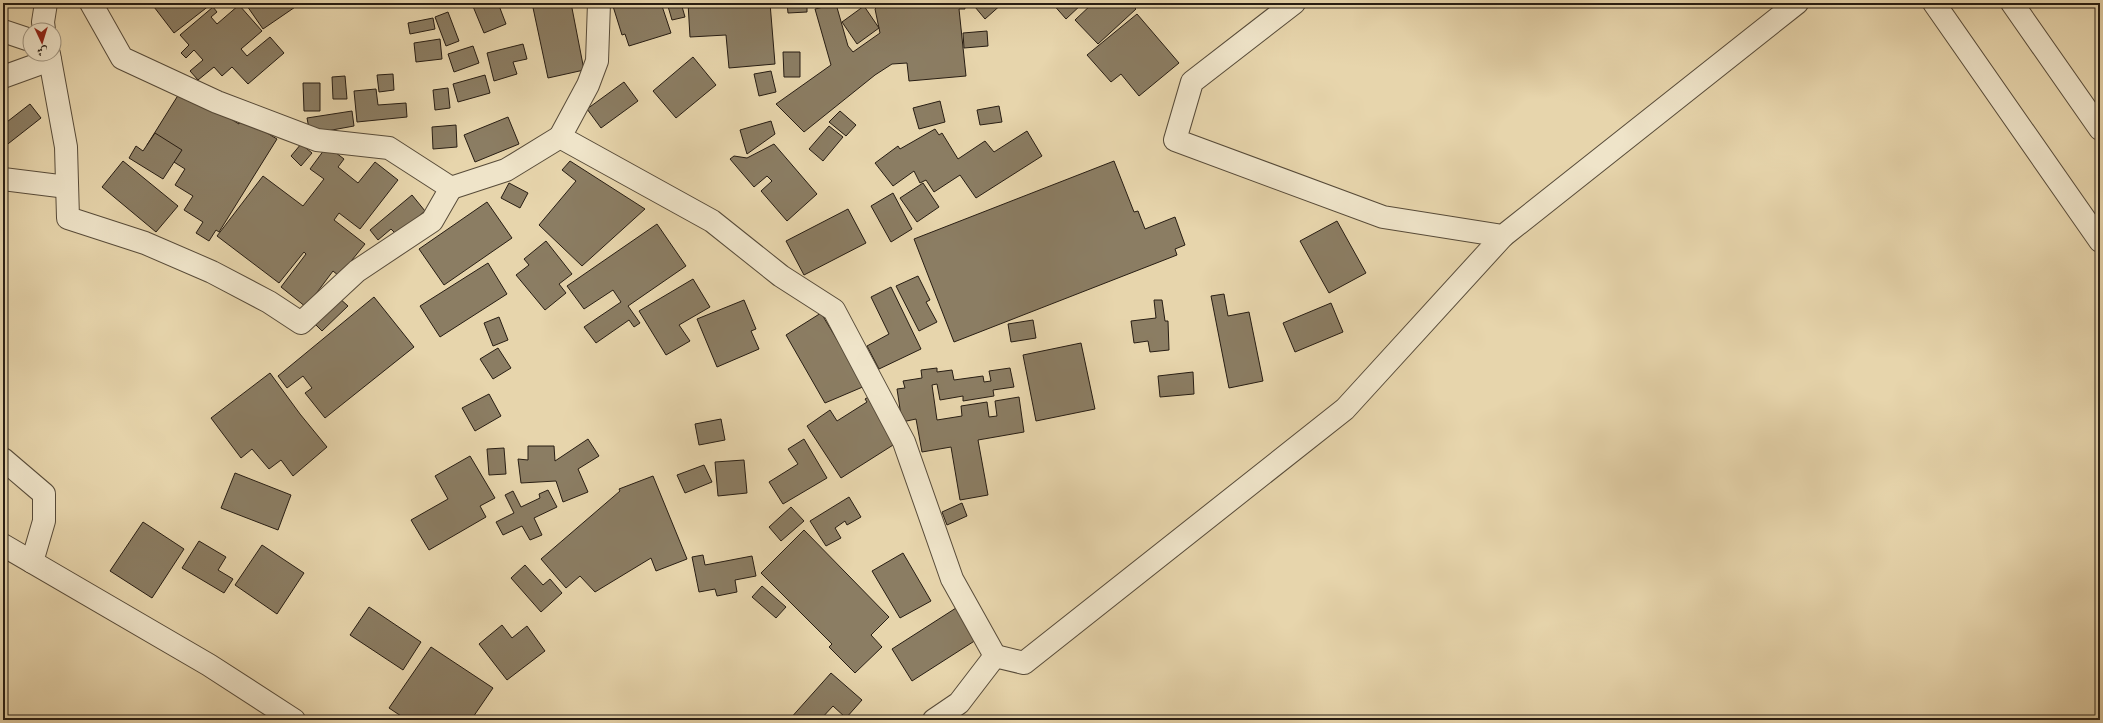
<svg xmlns="http://www.w3.org/2000/svg" width="2103" height="723" font-family="'IM FELL DW Pica',Amiri,serif">
	<style>
		.building { fill: #8b7d63; stroke: #271d13 }
		.lines { fill: none; stroke-linecap: round; stroke-linejoin: round }
		.minor-casing { stroke: #574b39; stroke-width: 24 }
		.minor { stroke: #efe4c9; stroke-width: 22 }
	</style>
	<rect width="100%" height="100%" fill="#e7d5ac"/>
	<filter id="stains"><feTurbulence type="fractalNoise" baseFrequency=".005" numOctaves="4"/><feColorMatrix values="0 0 0 0 .2 0 0 0 0 .09 0 0 0 0 .02 0 0 0 .5 -.17"/></filter>
	<radialGradient id="worn" r=".72"><stop offset=".6" stop-color="#630" stop-opacity="0"/><stop offset="1" stop-color="#630" stop-opacity=".3"/></radialGradient>
	<!-- building -->
	<g class="building">
		<polygon points="151,3 209,3 210,5 174,33"/>
		<polygon points="245,3 301,3 263,29"/>
		<polygon points="498,3 506,24 484,33 472,4"/>
		<polygon points="532,3 571,3 584,70 548,78"/>
		<polygon points="612,3 661,3 671,33 629,46 625,34 622,35"/>
		<polygon points="667,3 681,3 685,17 672,20"/>
		<polygon points="688,3 770,3 775,64 729,68 726,35 690,37"/>
		<polygon points="787,3 807,3 807,12 788,13"/>
		<polygon points="877,3 964,3 965,9 959,9 966,76 909,81 907,63 892,64 875,75 804,132 776,104 831,65 815,9 836,4 848,46 853,52 880,33 875,9 877,7"/>
		<polygon points="980,3 1003,3 985,19 975,7"/>
		<polygon points="1052,3 1083,3 1066,19"/>
		<polygon points="1093,3 1130,3 1136,9 1098,44 1075,20"/>
		<polygon points="239,5 262,31 241,49 247,56 270,37 284,53 248,84 232,67 222,76 214,67 198,80 190,71 203,60 194,50 186,58 181,53 189,45 180,35 213,7 217,12 211,17 217,24"/>
		<polygon points="864,6 879,28 857,44 842,22"/>
		<polygon points="448,12 459,41 446,46 435,17"/>
		<polygon points="1137,14 1179,63 1139,96 1121,74 1111,82 1087,55"/>
		<polygon points="433,18 435,29 410,34 408,23"/>
		<polygon points="987,31 988,46 964,48 963,33"/>
		<polygon points="440,39 442,59 416,62 414,43"/>
		<polygon points="523,44 527,59 513,62 517,74 494,81 487,53"/>
		<polygon points="473,46 479,63 454,72 448,54"/>
		<polygon points="783,52 800,52 800,77 784,77"/>
		<polygon points="693,57 716,85 676,118 653,91"/>
		<polygon points="771,71 776,92 759,96 754,74"/>
		<polygon points="393,74 394,90 379,92 377,75"/>
		<polygon points="485,75 490,93 458,102 453,84"/>
		<polygon points="345,76 347,99 333,99 332,77"/>
		<polygon points="624,82 638,101 601,128 587,109"/>
		<polygon points="303,83 320,83 320,111 304,111"/>
		<polygon points="448,88 450,108 435,110 433,90"/>
		<polygon points="182,89 239,124 242,118 277,139 219,232 216,230 209,241 196,233 203,222 184,210 193,196 175,185 185,169 147,145"/>
		<polygon points="376,89 378,105 406,103 407,117 357,122 354,91"/>
		<polygon points="940,101 945,122 919,129 913,108"/>
		<polygon points="30,104 41,118 4,147 3,125"/>
		<polygon points="999,106 1002,122 980,125 977,110"/>
		<polygon points="352,111 354,126 310,134 307,118"/>
		<polygon points="840,111 856,125 846,136 829,122"/>
		<polygon points="508,117 519,144 475,162 464,135"/>
		<polygon points="771,121 775,134 747,154 740,130"/>
		<polygon points="456,125 457,147 433,149 432,127"/>
		<polygon points="829,126 843,137 823,161 809,149"/>
		<polygon points="935,129 939,135 942,133 958,159 985,141 994,152 1027,131 1042,156 976,198 960,175 934,192 926,180 920,183 914,171 893,186 875,163 898,146 900,149"/>
		<polygon points="155,133 182,150 163,179 129,158 136,146 143,151"/>
		<polygon points="301,144 312,153 301,166 291,156"/>
		<polygon points="774,144 817,194 787,221 761,191 772,181 767,176 754,187 730,159 734,156 747,158"/>
		<polygon points="327,146 344,159 338,167 358,183 375,162 398,180 360,229 339,213 334,220 365,244 339,276 333,271 306,307 281,287 306,254 304,252 279,283 217,236 263,176 303,206 324,179 310,169"/>
		<polygon points="123,161 178,206 156,232 102,187"/>
		<polygon points="570,161 645,209 582,266 539,225 576,181 562,170"/>
		<polygon points="1114,161 1134,212 1138,211 1145,229 1175,217 1185,245 1175,249 1177,255 954,342 914,239"/>
		<polygon points="509,183 528,193 520,208 501,198"/>
		<polygon points="923,183 939,207 917,222 900,198"/>
		<polygon points="893,193 912,229 891,242 871,206"/>
		<polygon points="412,195 425,211 397,235 391,229 378,240 370,230"/>
		<polygon points="487,202 512,238 444,285 419,249"/>
		<polygon points="848,209 866,243 804,275 786,241"/>
		<polygon points="1337,221 1366,273 1329,293 1300,241"/>
		<polygon points="657,224 686,266 628,306 640,323 634,327 629,320 596,343 584,327 621,302 613,290 584,309 567,286"/>
		<polygon points="546,241 572,274 559,284 566,293 545,310 516,275 529,265 524,259"/>
		<polygon points="488,263 507,294 440,337 420,306"/>
		<polygon points="918,276 930,300 926,302 937,322 919,331 896,286"/>
		<polygon points="693,279 710,307 679,325 690,341 666,355 639,311"/>
		<polygon points="891,287 921,349 879,369 867,346 889,334 871,297"/>
		<polygon points="1224,294 1228,316 1249,312 1263,381 1229,388 1211,296"/>
		<polygon points="338,297 348,306 322,331 313,322"/>
		<polygon points="374,297 414,347 325,418 305,393 312,388 303,376 287,388 278,376"/>
		<polygon points="744,300 756,329 751,331 759,349 717,367 697,319"/>
		<polygon points="1154,300 1162,300 1165,321 1168,321 1169,350 1150,352 1148,341 1134,343 1131,321 1156,318"/>
		<polygon points="1331,303 1343,332 1295,352 1283,323"/>
		<polygon points="821,313 865,386 825,403 786,335"/>
		<polygon points="499,317 508,340 493,346 484,323"/>
		<polygon points="1033,320 1036,338 1011,342 1008,324"/>
		<polygon points="1081,343 1095,409 1036,421 1023,355"/>
		<polygon points="498,348 511,368 493,379 480,359"/>
		<polygon points="937,368 937,372 952,370 954,380 983,376 984,382 991,381 989,371 1010,368 1014,387 993,390 994,396 963,401 963,396 940,400 937,384 932,385 937,420 962,416 961,406 987,402 989,417 997,416 995,401 1019,397 1024,432 978,440 988,495 960,500 951,447 922,452 916,419 902,422 897,389 905,388 903,381 922,378 921,370"/>
		<polygon points="1193,372 1194,394 1160,397 1158,376"/>
		<polygon points="270,373 300,414 327,447 293,476 281,460 269,469 252,449 241,458 211,418"/>
		<polygon points="489,394 501,416 475,431 462,408"/>
		<polygon points="872,395 901,440 841,478 807,426 830,410 837,421 867,402 865,399"/>
		<polygon points="721,419 725,440 699,445 695,424"/>
		<polygon points="588,439 599,456 578,469 588,492 563,502 556,481 521,483 518,459 528,460 528,446 554,446 555,461"/>
		<polygon points="804,439 827,478 783,504 769,482 798,464 788,449"/>
		<polygon points="504,448 506,474 489,475 487,449"/>
		<polygon points="470,456 495,498 480,506 486,517 429,550 411,520 448,499 435,476"/>
		<polygon points="744,460 747,493 718,496 715,462"/>
		<polygon points="704,465 712,482 685,493 677,475"/>
		<polygon points="235,473 291,495 278,530 221,508"/>
		<polygon points="653,476 687,559 656,571 651,558 595,592 580,576 566,588 541,559 620,491 619,489"/>
		<polygon points="548,490 557,507 534,518 542,535 530,540 522,526 503,535 496,522 514,513 505,495 513,491 521,507 540,498 539,494"/>
		<polygon points="849,497 861,517 847,525 845,521 835,528 841,538 826,546 810,521"/>
		<polygon points="962,503 967,516 947,525 942,512"/>
		<polygon points="791,507 804,521 781,541 769,527"/>
		<polygon points="143,522 184,549 152,598 110,571"/>
		<polygon points="804,530 889,617 871,635 882,647 855,673 829,647 832,644 761,573"/>
		<polygon points="199,541 226,557 218,570 233,579 224,593 182,568"/>
		<polygon points="262,545 304,573 277,614 235,585"/>
		<polygon points="903,553 931,601 900,618 872,571"/>
		<polygon points="703,555 705,565 752,556 756,576 735,580 737,592 717,596 715,589 699,592 692,557"/>
		<polygon points="525,565 543,585 550,579 562,593 541,612 511,578"/>
		<polygon points="762,586 786,607 776,618 752,597"/>
		<polygon points="369,607 421,642 403,670 350,635"/>
		<polygon points="956,608 976,640 912,681 892,649"/>
		<polygon points="502,625 512,638 527,626 545,651 507,680 479,644"/>
		<polygon points="431,647 493,688 471,720 407,720 389,708"/>
		<polygon points="831,673 862,700 846,718 833,706 820,720 789,720"/>
	</g>
	<g class="lines">
		<defs>
			<g id="minor">
				<polyline points="91,3 122,58 217,102 317,140 389,148 451,188 506,170 560,137"/>
				<polyline points="599,3 597,61 588,85 560,137 712,221 781,276 834,310 904,442 952,579 995,656 959,703 934,720"/>
				<polyline points="1294,3 1192,82 1175,140 1383,217 1503,236 1797,3"/>
				<polyline points="1934,3 2100,241"/>
				<polyline points="2012,3 2100,129"/>
				<polyline points="44,30 43,22 46,3"/>
				<polyline points="3,31 30,40"/>
				<polyline points="49,54 66,147 68,218 145,243 212,272 269,302 301,323 357,271 432,221 451,188"/>
				<polyline points="3,77 50,60"/>
				<polyline points="3,179 67,187"/>
				<polyline points="3,459 44,494 44,521 32,562"/>
				<polyline points="3,545 209,665 294,720"/>
				<polyline points="995,656 1024,663 1345,409 1503,236"/>
			</g>
		</defs>
		<!-- minor casing -->
		<use href="#minor" class="minor-casing"/>
		<!-- minor -->
		<use href="#minor" class="minor"/>
	</g>
	<!-- margin -->
	<rect width="2103" height="723" fill="none" stroke="#e7d5ac" stroke-width="16"/>
	<rect x="4" y="4" width="2095" height="715" fill="none" stroke="#271d13" stroke-width="2"/>
	<rect x="8" y="8" width="2087" height="707" fill="none" stroke="#271d13"/>
	<!-- north arrow -->
	<g transform="translate(42 42) rotate(176)"><circle r="19" fill="#efe4c9" stroke="#9f9480"/>
	<path d="M0-3L7 15L0 10L-7 15Z" fill="#8f2418"/>
	<text y="-6" font-size="11" font-weight="bold" text-anchor="middle" fill="#271d13">ش</text>
	</g>
	<rect width="100%" height="100%" filter="url(#stains)"/>
	<rect width="100%" height="100%" fill="url(#worn)"/>
</svg>
